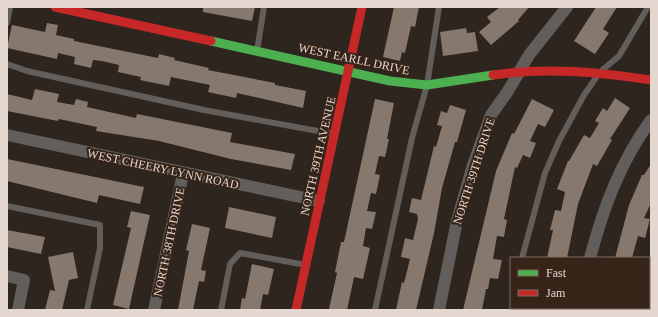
<svg xmlns="http://www.w3.org/2000/svg" width="658" height="317" font-family="'Times New Roman',serif">
	<style>
		.building { fill: #87786d }
		.lines { fill: none; stroke-linecap: round; stroke-linejoin: round }
		.lane { stroke: #625e5b; stroke-width: 6 }
		.street { stroke: #625e5b; stroke-width: 12 }
		.fast { stroke: #4caf50; stroke-width: 9 }
		.jam { stroke: #c62828; stroke-width: 9 }
		.labels { text-anchor: middle; stroke-width: 4; stroke-linejoin: round; paint-order: stroke }
		.street-label { font-size: 12px; fill: #e3d7cf; stroke: #352417 }
	</style>
	<rect width="100%" height="100%" fill="#2e251e"/>
	<!-- building -->
	<g class="building">
		<polygon points="203,7 255,7 252,21 203,12"/>
		<polygon points="394,7 419,7 415,27 411,26 405,53 402,52 400,61 383,57"/>
		<polygon points="500,7 529,7 518,20 519,21 491,45 479,32 491,22 487,17"/>
		<polygon points="596,7 617,7 603,29 609,33 595,54 574,41"/>
		<polygon points="47,23 58,25 56,35 74,39 74,41 158,58 159,54 175,58 174,60 209,68 208,70 275,83 275,85 306,91 303,108 237,93 236,98 208,92 210,85 171,77 169,86 140,80 141,77 118,72 119,65 102,61 93,60 91,68 74,64 75,57 58,53 57,59 7,48 12,25 45,32"/>
		<polygon points="466,28 467,33 475,32 478,51 443,56 440,32"/>
		<polygon points="35,89 59,94 57,102 74,105 76,99 88,102 87,107 136,118 137,114 232,133 230,142 295,154 291,170 231,159 159,141 96,131 97,127 59,119 58,121 7,111 7,94 32,100"/>
		<polygon points="615,98 630,108 610,139 612,140 597,166 593,164 578,204 567,258 547,258 553,230 550,230 555,210 561,211 565,192 557,189 568,161 569,161 584,135 590,138 599,123 595,121 603,108 607,111"/>
		<polygon points="375,99 394,103 387,139 389,139 385,157 379,156 375,174 380,175 376,194 371,193 367,211 376,212 372,229 366,228 363,246 370,248 363,279 354,277 347,310 334,310 329,309 337,273 335,272 341,242 344,242"/>
		<polygon points="532,99 554,110 545,127 538,124 530,141 536,143 530,158 523,155 517,168 515,167 504,219 507,220 504,237 497,236 493,259 502,260 498,279 490,278 488,289 486,289 482,310 463,310 496,171 512,133 514,134"/>
		<polygon points="450,105 466,110 457,142 455,142 442,188 434,233 416,310 396,310 402,282 404,283 410,259 401,257 405,238 413,240 418,219 417,214 409,212 412,198 421,200 434,146 436,147 442,126 437,125 441,111 447,113"/>
		<polygon points="7,159 144,187 140,204 99,195 97,203 7,181"/>
		<polygon points="651,164 651,203 644,218 650,219 645,238 638,236 632,258 615,258 629,205 642,175 644,175"/>
		<polygon points="229,207 276,217 272,238 225,228"/>
		<polygon points="131,211 150,215 129,309 113,305 131,228 127,227"/>
		<polygon points="192,224 210,228 201,270 206,271 204,282 199,281 193,310 178,310 189,251 186,250"/>
		<polygon points="7,230 45,237 41,254 7,247"/>
		<polygon points="73,252 78,278 69,280 62,310 45,310 50,290 55,291 48,257"/>
		<polygon points="252,264 274,269 268,295 263,294 260,310 240,310 242,298 245,299"/>
	</g>
	<g class="lines">
		<!-- lane -->
		<g class="lane">
			<polyline points="7,23 10,7"/>
			<polyline points="257,51 264,7"/>
			<polyline points="7,64 27,71 204,110 334,134"/>
			<polyline points="7,206 100,225 100,248 87,310"/>
			<polyline points="522,258 545,173 559,141 584,95 600,72 619,56 648,7"/>
			<polyline points="221,310 230,264 240,253 306,265"/>
			<polyline points="375,310 412,138 427,85 439,7"/>
			<polyline points="512,310 513,308"/>
			<polyline points="649,310 651,303"/>
		</g>
		<!-- street -->
		<g class="street">
			<polyline points="7,135 319,201"/>
			<path d="M 590,258 C 603,209 620,162 651,120"/>
			<polyline points="7,276 24,280 18,310"/>
			<polyline points="154,310 183,174"/>
			<polyline points="439,310 457,221 473,165 491,115 508,91 529,55 567,7"/>
			<polyline points="580,310 580,308"/>
		</g>
		<!-- fast -->
		<polyline class="fast" points="211,41 390,81 427,85 493,75"/>
		<!-- jam -->
		<g class="jam">
			<polyline points="55,7 211,41"/>
			<path d="M 493,75 C 548,67 597,72 651,80"/>
			<polyline points="296,310 362,7"/>
		</g>
	</g>
	<g class="labels">
		<!-- street labels -->
		<g class="street-label">
			<text transform="translate(354 59) rotate(12)" y="4">WEST EARLL DRIVE</text>
			<text transform="translate(318 156) rotate(-77)" y="4">NORTH 39TH AVENUE</text>
			<text transform="translate(163 169) rotate(12)" y="4">WEST CHEERY LYNN ROAD</text>
			<text transform="translate(474 171) rotate(-72)" y="4">NORTH 39TH DRIVE</text>
			<text transform="translate(169 242) rotate(-78)" y="4">NORTH 38TH DRIVE</text>
		</g>
	</g>
	<!-- border -->
	<rect width="658" height="317" fill="none" stroke="#e3d7cf" stroke-width="16"/>
	<!-- legend -->
	<rect x="510" y="257" width="140" height="52" fill="#352417" stroke="#7b6c61"/>
	<rect x="518" y="270" width="20" height="6" fill="#4caf50" stroke="#7b6c61"/>
	<text x="546" y="277" font-size="12" fill="#e3d7cf">Fast</text>
	<rect x="518" y="290" width="20" height="6" fill="#c62828" stroke="#7b6c61"/>
	<text x="546" y="297" font-size="12" fill="#e3d7cf">Jam</text>
</svg>
